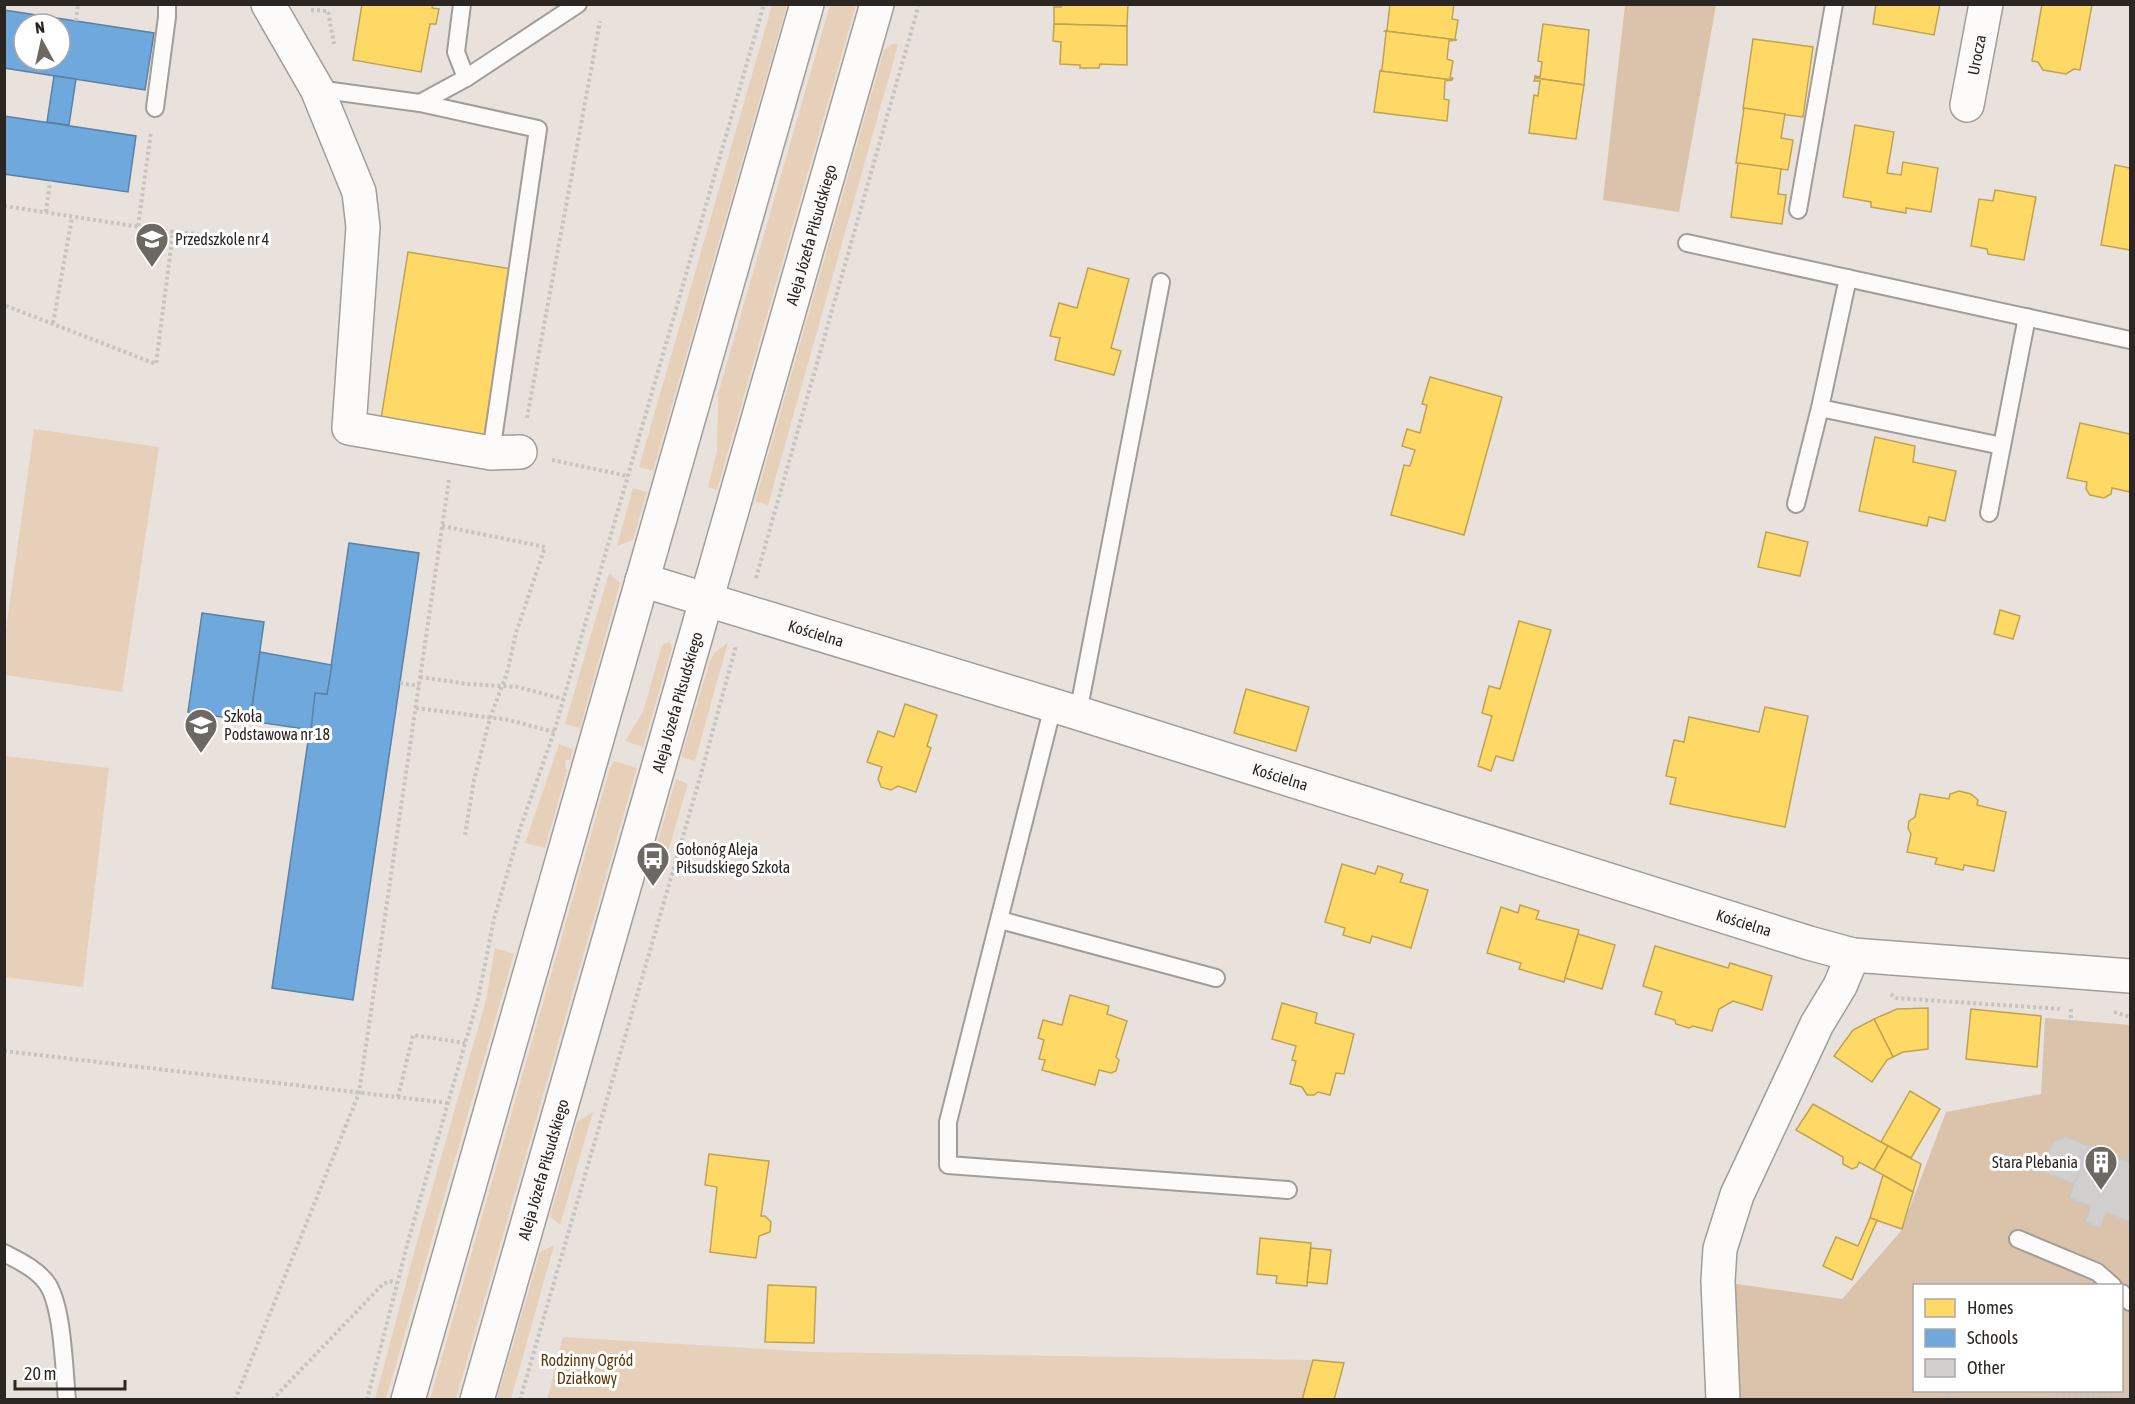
<svg xmlns="http://www.w3.org/2000/svg" width="2135" height="1404" font-family="'Asap Condensed',sans-serif">
	<style>
		.green { fill: #e7d0ba }
		.forest { fill: #dac2ab; fill-rule: evenodd }
		.homes { fill: #ffd966; stroke: #bfa352; stroke-width: 1.5 }
		.schools { fill: #6fa8dc; stroke: #5b81a4; stroke-width: 1.5; fill-rule: evenodd }
		.building { fill: #d1cece; stroke: #cbc8c8; stroke-width: 1.5 }
		.lines { fill: none; stroke-linecap: round; stroke-linejoin: round }
		.service-casing { stroke: #a29d98; stroke-width: 20 }
		.minor-casing { stroke: #a29d98; stroke-width: 36 }
		.tertiary-casing { stroke: #a29d98; stroke-width: 36 }
		.path { stroke: #c6c3c1; stroke-width: 4; stroke-dasharray: 3 3; stroke-linecap: butt }
		.service { stroke: #fcfbfa; stroke-width: 16 }
		.minor { stroke: #fcfbfa; stroke-width: 33 }
		.tertiary { stroke: #fcfbfa; stroke-width: 33 }
		.labels { text-anchor: middle; stroke-width: 6; stroke-linejoin: round; paint-order: stroke }
		.street-label { font-size: 16px; fill: #2b2622; stroke: #fff }
		.poi-label { font-size: 16px; fill: #2b2622; stroke: #fff; text-anchor: start }
		.park-label { font-size: 16px; fill: #5d3a0b; stroke: #fff }
	</style>
	<rect width="100%" height="100%" fill="#e9e2dc"/>
	<!-- green -->
	<g class="green">
		<polygon points="772,5 787,5 653,471 639,467"/>
		<polygon points="830,5 856,5 717,490 708,487 717,450 718,394"/>
		<polygon points="893,44 898,45 768,505 755,501 884,50"/>
		<polygon points="34,429 159,447 122,692 5,675 5,636"/>
		<polygon points="633,488 647,492 633,540 617,546"/>
		<polygon points="609,573 620,583 580,728 565,724"/>
		<polygon points="668,642 671,644 672,648 643,747 625,741 643,712 662,645"/>
		<polygon points="728,642 695,761 681,757 710,661 714,653"/>
		<polygon points="559,744 573,749 570,760 566,760 565,766 567,771 545,848 525,843"/>
		<polygon points="5,756 109,768 83,987 5,977"/>
		<polygon points="614,761 637,768 456,1399 430,1399 609,771"/>
		<polygon points="676,779 688,784 666,858 657,843"/>
		<polygon points="495,948 514,954 386,1399 375,1399 418,1238 486,1000"/>
		<polygon points="593,1112 560,1225 550,1216 577,1122"/>
		<polygon points="554,1245 511,1399 497,1399 540,1252"/>
		<polygon points="563,1337 813,1352 1313,1360 1344,1363 1334,1400 547,1400"/>
	</g>
	<!-- forest -->
	<g class="forest">
		<polygon points="1625,5 1716,5 1679,212 1603,200"/>
		<path d="M 2045,1018 L 2130,1025 L 2130,1399 L 1733,1399 L 1723,1282 L 1842,1299 L 1901,1231 L 1946,1112 L 2041,1094 ZM 1914,1286 L 2122,1286 L 2122,1390 L 1914,1390 Z"/>
	</g>
	<!-- homes -->
	<g class="homes">
		<polygon points="362,4 433,4 432,8 439,9 436,24 430,24 421,72 353,60"/>
		<polygon points="1061,4 1128,4 1127,26 1054,24 1054,7 1061,7"/>
		<polygon points="1390,4 1454,4 1452,19 1458,20 1455,39 1457,40 1385,31 1387,30"/>
		<polygon points="1876,4 1940,4 1934,35 1873,24"/>
		<polygon points="2042,4 2092,5 2080,70 2074,69 2066,74 2043,70 2038,62 2032,61"/>
		<polygon points="1054,24 1127,26 1127,65 1100,64 1099,68 1080,68 1080,65 1060,64 1061,42 1053,41"/>
		<polygon points="1543,24 1589,30 1584,85 1535,78 1535,76 1540,77 1542,62 1538,61"/>
		<polygon points="1385,31 1457,40 1449,41 1447,59 1453,61 1450,78 1453,78 1452,80 1380,71 1382,69 1386,33"/>
		<polygon points="1753,39 1813,47 1803,117 1743,109"/>
		<polygon points="1380,71 1452,80 1445,81 1444,99 1449,100 1447,121 1374,112"/>
		<polygon points="1535,78 1584,85 1576,139 1529,133 1534,95 1538,96 1540,81 1534,81"/>
		<polygon points="1744,108 1785,114 1781,138 1793,140 1788,170 1736,163"/>
		<polygon points="1855,125 1894,132 1887,173 1901,175 1903,162 1938,168 1931,212 1906,208 1906,213 1871,207 1871,202 1843,197"/>
		<polygon points="1738,163 1781,169 1778,194 1786,195 1782,224 1731,217"/>
		<polygon points="2115,165 2130,168 2130,250 2101,245"/>
		<polygon points="1995,190 2036,197 2024,260 1988,254 1987,249 1971,246 1979,199 1993,201"/>
		<polygon points="408,252 511,269 484,436 381,419"/>
		<polygon points="1088,268 1129,279 1111,348 1121,351 1114,375 1055,360 1060,338 1050,336 1059,303 1077,308"/>
		<polygon points="1430,377 1502,397 1464,535 1391,515 1404,465 1410,466 1415,450 1402,446 1407,429 1420,433 1427,405 1422,404"/>
		<polygon points="2080,423 2130,434 2130,492 2112,488 2111,494 2104,498 2090,495 2086,489 2087,482 2067,478"/>
		<polygon points="1875,437 1915,446 1913,462 1956,471 1945,521 1929,517 1927,526 1859,511"/>
		<polygon points="1766,532 1808,542 1800,576 1758,567"/>
		<polygon points="2000,610 2020,616 2013,639 1994,634"/>
		<polygon points="1519,621 1551,630 1513,761 1496,756 1491,771 1478,766 1492,716 1482,713 1489,686 1500,689"/>
		<polygon points="1246,689 1309,707 1296,751 1234,733"/>
		<polygon points="905,704 937,715 927,746 931,748 916,792 898,786 891,790 881,787 878,779 882,767 867,762 878,731 894,737"/>
		<polygon points="1765,707 1808,716 1785,827 1670,804 1676,778 1666,776 1674,740 1684,742 1689,717 1759,732"/>
		<polygon points="1959,791 1971,794 1978,800 1977,805 2006,812 1994,871 1964,865 1963,870 1935,864 1937,858 1907,852 1911,834 1908,828 1909,821 1915,817 1920,794 1949,799 1950,794"/>
		<polygon points="1342,864 1375,874 1378,866 1403,874 1400,882 1428,890 1411,948 1372,936 1370,943 1343,935 1345,928 1325,922"/>
		<polygon points="1520,905 1539,911 1536,919 1579,930 1564,982 1519,969 1521,963 1487,953 1501,907 1518,913"/>
		<polygon points="1578,934 1615,945 1602,989 1565,978"/>
		<polygon points="1655,946 1728,968 1730,963 1772,976 1762,1010 1733,1001 1719,1009 1712,1031 1693,1026 1689,1028 1676,1024 1675,1020 1655,1014 1662,992 1643,986"/>
		<polygon points="1070,995 1109,1006 1107,1014 1127,1021 1116,1057 1119,1060 1116,1071 1111,1073 1099,1070 1095,1085 1042,1070 1045,1060 1039,1059 1044,1040 1038,1038 1043,1020 1062,1025"/>
		<polygon points="1282,1003 1317,1013 1315,1023 1354,1034 1344,1074 1336,1073 1330,1095 1318,1092 1314,1095 1307,1095 1302,1087 1290,1084 1296,1061 1292,1060 1296,1046 1272,1039"/>
		<polygon points="1928,1008 1928,1049 1903,1052 1893,1057 1874,1019 1897,1009"/>
		<polygon points="1971,1009 2041,1016 2037,1067 1966,1059"/>
		<polygon points="1874,1019 1893,1057 1887,1060 1872,1082 1834,1056 1853,1030"/>
		<polygon points="1910,1091 1940,1109 1911,1158 1881,1142"/>
		<polygon points="1813,1104 1888,1146 1874,1170 1859,1162 1857,1167 1852,1169 1843,1164 1843,1157 1796,1130"/>
		<polygon points="1888,1146 1921,1164 1913,1192 1874,1170"/>
		<polygon points="709,1154 769,1161 761,1216 765,1216 771,1222 770,1232 759,1236 756,1258 710,1252 717,1187 705,1185"/>
		<polygon points="1883,1175 1913,1192 1902,1229 1870,1218"/>
		<polygon points="1870,1218 1877,1220 1852,1280 1823,1266 1836,1237 1858,1246"/>
		<polygon points="1260,1238 1311,1243 1307,1286 1276,1283 1277,1276 1257,1274"/>
		<polygon points="1311,1248 1331,1250 1327,1284 1307,1282"/>
		<polygon points="768,1285 816,1287 814,1343 765,1342"/>
		<polygon points="1313,1360 1344,1363 1334,1400 1302,1400"/>
	</g>
	<!-- schools -->
	<g class="schools">
		<path d="M 4,10 L 154,33 L 145,90 L 4,68 ZM 24,24 L 60,24 L 60,60 L 24,60 Z"/>
		<polygon points="54,76 76,79 69,125 47,122"/>
		<polygon points="4,116 136,136 128,192 4,174"/>
		<polygon points="349,543 419,553 353,1000 272,988 315,693 327,694"/>
		<polygon points="202,613 264,622 250,721 188,712"/>
		<polygon points="260,652 332,665 327,694 315,693 311,730 250,721"/>
	</g>
	<!-- building -->
	<g class="building">
		<polygon points="2066,1137 2089,1146 2074,1184 2042,1171 2053,1142"/>
		<polygon points="2089,1146 2130,1163 2130,1222 2106,1212 2100,1228 2085,1222 2091,1206 2069,1198"/>
	</g>
	<g class="lines">
		<defs>
			<g id="service">
				<polyline points="462,4 456,52 466,78"/>
				<polyline points="317,89 420,103 466,78 578,4"/>
				<polyline points="420,103 538,129 491,453"/>
				<polyline points="155,108 167,17 167,4"/>
				<polyline points="1798,210 1834,4"/>
				<polyline points="1687,243 2130,340"/>
				<polyline points="1820,408 2002,446"/>
				<polyline points="1796,504 1820,408 1848,278"/>
				<polyline points="1989,513 2027,317"/>
				<polyline points="1053,706 948,1122 948,1165 1288,1190"/>
				<polyline points="1078,713 1161,282"/>
				<polyline points="1000,920 1216,978"/>
				<polyline points="2018,1239 2097,1272 2113,1286"/>
				<path d="M 4,1253 C 19,1261 35,1268 46,1282 C 63,1304 64,1370 67,1400"/>
				<polyline points="2122,1293 2130,1302"/>
			</g>
			<g id="minor">
				<polyline points="268,4 317,89 359,192 363,227 349,428 491,453 520,452"/>
				<path id="s1" d="M 1967,105 L 1986,4"/>
				<path id="s2" d="M 642,580 L 1078,713 L 1809,943 L 1853,955 L 2130,976"/>
				<polyline points="1723,1400 1718,1281 1720,1249 1737,1195 1817,1024 1840,986 1853,955"/>
			</g>
			<g id="tertiary">
				<polyline points="408,1400 807,4"/>
				<path id="s3" d="M 477,1400 L 877,4"/>
			</g>
		</defs>
		<!-- service casing -->
		<use href="#service" class="service-casing"/>
		<!-- minor casing -->
		<use href="#minor" class="minor-casing"/>
		<!-- tertiary casing -->
		<use href="#tertiary" class="tertiary-casing"/>
		<!-- path -->
		<g class="path">
			<polyline points="311,10 328,11 334,44"/>
			<polyline points="76,21 78,4"/>
			<polyline points="4,206 173,232 156,364 4,305"/>
			<polyline points="46,212 50,181"/>
			<polyline points="138,226 151,132"/>
			<polyline points="173,232 198,234"/>
			<polyline points="53,323 72,218"/>
			<polyline points="527,418 600,21"/>
			<polyline points="552,460 628,476"/>
			<polyline points="442,526 545,547 516,633 507,673 490,718 474,780 465,835"/>
			<polyline points="756,578 919,4"/>
			<polyline points="420,677 468,684 518,687 563,699"/>
			<polyline points="400,683 419,686"/>
			<polyline points="416,708 509,720 554,732"/>
			<polyline points="1891,994 1895,998 2062,1009"/>
			<polyline points="2114,1012 2130,1017"/>
			<polyline points="2071,1024 2071,1006"/>
			<polyline points="4,1051 448,1103"/>
			<polyline points="398,1097 413,1035 465,1043"/>
			<polyline points="2026,1390 2130,1399"/>
			<polyline points="235,1400 359,1093 449,480"/>
			<polyline points="272,1400 383,1284 390,1281 397,1283"/>
			<polyline points="367,1400 409,1238 478,999 494,919 521,826 554,732 764,4"/>
			<polyline points="520,1400 701,774 736,646"/>
			<polyline points="1943,1400 1954,1390"/>
		</g>
		<!-- service -->
		<use href="#service" class="service"/>
		<!-- minor -->
		<use href="#minor" class="minor"/>
		<!-- tertiary -->
		<use href="#tertiary" class="tertiary"/>
	</g>
	<!-- icons -->
	<defs>
		<symbol id="school-pin" viewBox="-11 -11 22 30"><path d="M0 17L-7.5 6A9.5 9.5 0 1 1 7.5 6Z" fill="#6e6863" stroke="#fff"/><path d="M0-5L7-2L0 1L-7-2ZM-4 1L0 2.5L4 1V4Q0 6-4 4Z" fill="#fff"/></symbol>
		<symbol id="bus-pin" viewBox="-11 -11 22 30"><path d="M0 17L-7.5 6A9.5 9.5 0 1 1 7.5 6Z" fill="#6e6863" stroke="#fff"/><path d="M-5-6H5V4H4V6H2V4H-2V6H-4V4H-5ZM-3.5-4V0h7V-4ZM-3.5 1.2v1.5H-2V1.2ZM2 1.2v1.5H3.5V1.2Z" fill="#fff"/></symbol>
		<symbol id="building-pin" viewBox="-11 -11 22 30"><path d="M0 17L-7.5 6A9.5 9.5 0 1 1 7.5 6Z" fill="#6e6863" stroke="#fff"/><path d="M-4-6H4V6H1V3H-1V6H-4ZM-2.5-4.3h1.7v1.8h-1.7ZM.8-4.3h1.7v1.8H.8ZM-2.5-1h1.7V.8h-1.7ZM.8-1h1.7V.8H.8Z" fill="#fff"/></symbol>
	</defs>
	<g fill-rule="evenodd">
		<use href="#school-pin" x="133" y="220" width="38" height="52"/>
		<use href="#school-pin" x="182" y="706" width="38" height="52"/>
		<use href="#bus-pin" x="634" y="839" width="38" height="52"/>
		<use href="#building-pin" x="2082" y="1143" width="38" height="52"/>
	</g>
	<g class="labels">
		<!-- street labels -->
		<g class="street-label">
			<text dy="6" stroke="none"><textPath href="#s1" startOffset="51">Urocza</textPath></text>
			<text dy="6" stroke="none"><textPath href="#s3" startOffset="1212">Aleja Józefa Piłsudskiego</textPath></text>
			<text dy="6" stroke="none"><textPath href="#s2" startOffset="182">Kościelna</textPath></text>
			<text dy="6" stroke="none"><textPath href="#s3" startOffset="726">Aleja Józefa Piłsudskiego</textPath></text>
			<text dy="6" stroke="none"><textPath href="#s2" startOffset="668">Kościelna</textPath></text>
			<text dy="6" stroke="none"><textPath href="#s2" startOffset="1154">Kościelna</textPath></text>
			<text dy="6" stroke="none"><textPath href="#s3" startOffset="240">Aleja Józefa Piłsudskiego</textPath></text>
		</g>
		<!-- poi labels -->
		<g class="poi-label">
			<text x="175" y="245">Przedszkole nr 4</text>
			<text x="224" y="722">Szkoła<tspan x="224" dy="18">Podstawowa nr 18</tspan></text>
			<text x="676" y="855">Gołonóg Aleja<tspan x="676" dy="18">Piłsudskiego Szkoła</tspan></text>
			<text x="2078" y="1168" text-anchor="end">Stara Plebania</text>
		</g>
		<!-- park labels -->
		<g class="park-label">
			<text x="587" y="1366">Rodzinny Ogród<tspan x="587" dy="18">Działkowy</tspan></text>
		</g>
	</g>
	<!-- border -->
	<rect width="2135" height="1404" fill="none" stroke="#2b2622" stroke-width="12"/>
	<!-- legend -->
	<rect x="1913" y="1284" width="210" height="108" fill="#ffffff" stroke="#aaa8a7" stroke-width="1.5"/>
	<rect x="1925" y="1299" width="30" height="18" fill="#ffd966" stroke="#aaa8a7" stroke-width="1.5"/>
	<text x="1967" y="1314" font-size="18" fill="#2b2622">Homes</text>
	<rect x="1925" y="1329" width="30" height="18" fill="#6fa8dc" stroke="#aaa8a7" stroke-width="1.5"/>
	<text x="1967" y="1344" font-size="18" fill="#2b2622">Schools</text>
	<rect x="1925" y="1359" width="30" height="18" fill="#d1cece" stroke="#aaa8a7" stroke-width="1.5"/>
	<text x="1967" y="1374" font-size="18" fill="#2b2622">Other</text>
	<!-- north arrow -->
	<g transform="translate(42 42) rotate(352)"><circle r="28" fill="#ffffff" stroke="#aaa8a7" stroke-width="1.5"/>
	<path d="M0-4.5L10 22L0 15L-10 22Z" fill="#6e6863"/>
	<text y="-9" font-size="16" font-weight="bold" text-anchor="middle" fill="#2b2622">N</text>
	</g>
	<!-- scale -->
	<path d="M15 1380v9h110v-9" fill="none" stroke="#2b2622" stroke-width="3"/>
	<text x="24" y="1380" font-size="18" fill="#2b2622" stroke="#ffffff" stroke-width="4.5" paint-order="stroke">20 m</text>
</svg>
